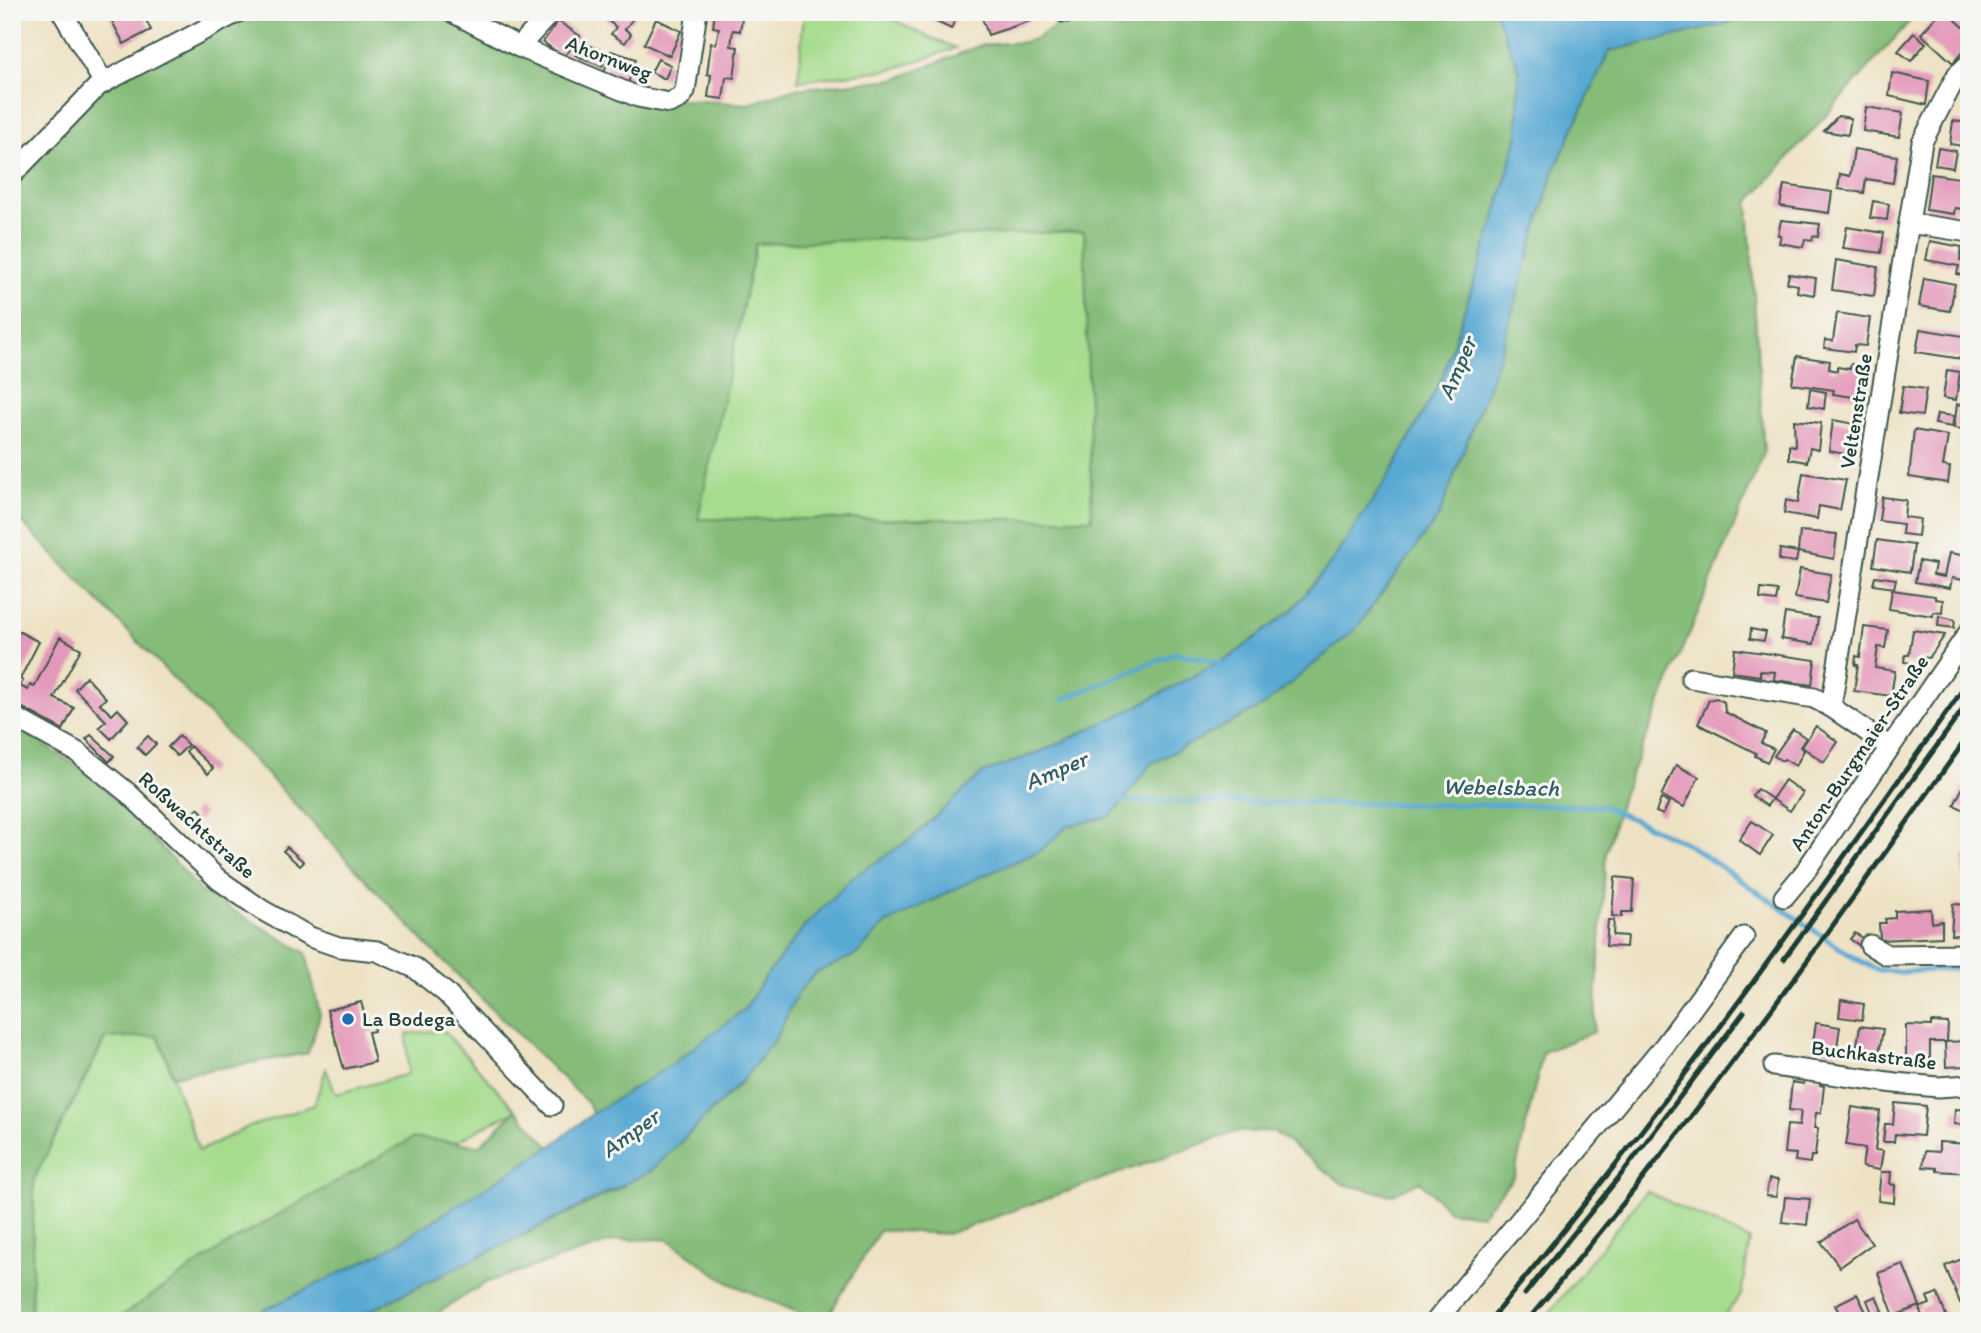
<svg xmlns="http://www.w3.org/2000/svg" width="1981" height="1333" font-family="Itim,sans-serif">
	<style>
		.green { fill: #a6dc8d; stroke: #628c60; stroke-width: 2 }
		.forest { fill: #84bc78; stroke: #527c56; stroke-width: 2; fill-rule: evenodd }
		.water { fill: #59a9d3; stroke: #3c7384; stroke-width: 2 }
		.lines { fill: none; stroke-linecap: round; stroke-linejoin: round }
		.stream { stroke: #59a9d3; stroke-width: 5 }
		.building { fill: #e499ba }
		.street-casing { stroke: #3e564a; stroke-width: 23 }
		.street { stroke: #fff; stroke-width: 19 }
		.rail { stroke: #1f3d34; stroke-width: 5 }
		.poi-dot { fill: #1f6fb2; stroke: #f6f6f2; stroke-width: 2.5 }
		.labels { text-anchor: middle; stroke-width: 6; stroke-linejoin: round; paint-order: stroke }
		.street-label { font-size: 21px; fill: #1f3d34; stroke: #f6f6f2 }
		.poi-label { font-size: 21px; fill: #1f3d34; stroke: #f6f6f2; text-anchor: start }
		.water-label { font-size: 23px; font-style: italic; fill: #305d64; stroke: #f6f6f2 }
	</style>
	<rect width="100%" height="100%" fill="#f6f6f2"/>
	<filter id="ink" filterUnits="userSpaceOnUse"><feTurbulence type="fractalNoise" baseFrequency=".0143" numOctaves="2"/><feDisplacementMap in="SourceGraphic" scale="14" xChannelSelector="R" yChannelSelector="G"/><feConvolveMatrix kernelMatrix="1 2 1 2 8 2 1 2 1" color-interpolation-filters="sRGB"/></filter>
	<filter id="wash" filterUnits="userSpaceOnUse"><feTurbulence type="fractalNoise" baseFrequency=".00686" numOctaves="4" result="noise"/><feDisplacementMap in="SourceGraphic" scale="28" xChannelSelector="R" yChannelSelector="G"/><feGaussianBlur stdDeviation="1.57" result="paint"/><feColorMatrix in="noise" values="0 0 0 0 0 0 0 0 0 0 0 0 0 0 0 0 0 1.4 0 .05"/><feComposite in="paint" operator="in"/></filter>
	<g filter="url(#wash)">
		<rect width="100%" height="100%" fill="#eee2c4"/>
		<!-- green -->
		<g class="green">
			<polygon points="804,12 881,12 915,31 956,48 893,69 798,81"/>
			<polygon points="1085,231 1092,519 697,519 756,244"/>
			<polygon points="443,1030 516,1110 119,1321 31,1321 34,1179 106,1038 158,1036 199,1151 246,1128 314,1105 326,1069 336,1094 408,1074 407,1034"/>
			<polygon points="1646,1191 1750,1240 1741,1295 1720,1321 1543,1321"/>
		</g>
		<!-- forest -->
		<g class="forest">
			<path d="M 238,12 L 452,12 L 638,97 L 749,104 L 793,89 L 896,79 L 981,45 L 1024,42 L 1035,39 L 1078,12 L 1495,12 L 1519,69 L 1518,135 L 1495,218 L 1442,378 L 1392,471 L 1331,563 L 1292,610 L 1233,655 L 1130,710 L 1045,750 L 983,773 L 912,838 L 852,878 L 763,980 L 745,1009 L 671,1065 L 651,1171 L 743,1080 L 777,1036 L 797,994 L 815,973 L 857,954 L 885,924 L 973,880 L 1040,851 L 1068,826 L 1111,816 L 1152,763 L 1263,706 L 1439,516 L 1500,354 L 1553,173 L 1609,51 L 1722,25 L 1763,12 L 1918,12 L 1748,203 L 1764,453 L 1623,793 L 1606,853 L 1594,1032 L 1543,1052 L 1514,1177 L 1481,1215 L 1449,1211 L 1420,1181 L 1391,1195 L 1343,1184 L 1273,1131 L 1235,1132 L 947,1234 L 880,1230 L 825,1321 L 804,1315 L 729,1283 L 667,1239 L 617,1240 L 487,1282 L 425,1321 L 349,1321 L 624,1186 L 588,1103 L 427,945 L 279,787 L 12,512 L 12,175 L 99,85 ZM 1084,231 L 1092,519 L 698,519 L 756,244 Z"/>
			<polygon points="12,727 37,740 92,776 178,865 200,891 306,953 320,1015 308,1053 174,1076 158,1036 105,1038 34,1179 31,1321 12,1321"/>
			<polygon points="516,1110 550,1147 385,1251 242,1321 114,1321 232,1241 413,1138 480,1145"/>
		</g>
		<!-- water -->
		<polygon class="water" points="1495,12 1763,12 1722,25 1609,51 1553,173 1500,354 1439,516 1354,631 1263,706 1152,763 1111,816 1068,826 1040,851 973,880 885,924 857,954 815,973 797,994 777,1036 743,1080 651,1171 349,1321 242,1321 385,1251 550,1147 592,1114 671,1065 745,1009 763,980 804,927 852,878 912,838 983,773 1045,750 1130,710 1233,655 1292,610 1331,563 1392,471 1442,378 1495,218 1518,135 1519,69"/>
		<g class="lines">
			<!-- stream -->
			<g class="stream">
				<polyline points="1064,699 1176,653 1226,664"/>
				<polyline points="1116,801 1603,806 1686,843 1856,959 1877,970 1902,972 1969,968"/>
			</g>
		</g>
		<g id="blocks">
			<!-- building -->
			<g class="building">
				<polygon points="107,12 142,12 151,30 124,44"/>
				<polygon points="501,12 525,12 519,24 500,14"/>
				<polygon points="597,12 638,12 625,29 631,34 625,43 611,34 616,27"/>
				<polygon points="715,12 743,12 740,31 733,30 731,46 738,47 734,78 726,77 723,99 708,97 711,75 707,74 711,43 716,44 719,28 713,27"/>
				<polygon points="916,12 959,12 951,29"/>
				<polygon points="980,12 1042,12 1042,13 1028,17 1030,21 988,35"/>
				<polygon points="1940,12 1947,12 1969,32 1969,44 1953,63 1921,34"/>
				<polygon points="656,19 681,31 670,56 644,44"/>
				<polygon points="558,21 580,36 564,57 543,42"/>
				<polygon points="1914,33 1926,43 1911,61 1898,51"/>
				<polygon points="581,42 608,53 602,67 575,55"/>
				<polygon points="611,51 636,59 628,84 603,76"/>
				<polygon points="658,59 671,65 665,79 651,72"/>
				<polygon points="1892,73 1929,81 1926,105 1889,96"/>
				<polygon points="1866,107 1903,113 1899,137 1863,131"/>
				<polygon points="1838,116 1851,118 1848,135 1824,131"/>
				<polygon points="1953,121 1969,123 1969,147 1950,144"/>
				<polygon points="1938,148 1956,151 1953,168 1935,165"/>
				<polygon points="1854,149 1897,156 1893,183 1866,179 1864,193 1838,189 1840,174 1850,176"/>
				<polygon points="1931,174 1959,178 1958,182 1969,183 1969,210 1955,208 1954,214 1926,210"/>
				<polygon points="1784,185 1832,192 1829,213 1780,206"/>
				<polygon points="1873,201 1889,204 1887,220 1870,218"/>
				<polygon points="1781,220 1820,224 1818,237 1813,236 1812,240 1805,239 1803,247 1779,243 1781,235 1778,235"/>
				<polygon points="1847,227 1884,233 1881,253 1843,248"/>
				<polygon points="1930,241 1962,247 1960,260 1969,261 1969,276 1957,274 1959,266 1926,260"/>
				<polygon points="1836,260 1878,267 1874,296 1832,290"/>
				<polygon points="1789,274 1816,278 1814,295 1797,292 1798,285 1787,283"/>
				<polygon points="1924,278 1955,284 1950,311 1919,306"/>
				<polygon points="1837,313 1870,318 1866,346 1855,345 1854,352 1824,348 1825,340 1833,341"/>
				<polygon points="1920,329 1969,337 1969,360 1916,352"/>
				<polygon points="1797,356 1830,361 1829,369 1837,371 1837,367 1850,369 1851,364 1861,365 1860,370 1864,371 1860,398 1833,394 1834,390 1792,384"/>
				<polygon points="1947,370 1960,372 1956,400 1943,398"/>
				<polygon points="1903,386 1926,389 1922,416 1899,413"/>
				<polygon points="1810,389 1826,392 1824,409 1808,406"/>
				<polygon points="1957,404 1969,406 1969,430 1954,428"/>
				<polygon points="1937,414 1954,416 1952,427 1935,424"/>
				<polygon points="1794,420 1821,423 1818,450 1810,448 1807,462 1789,459 1789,445 1795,446"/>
				<polygon points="1833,420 1855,424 1850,455 1829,451"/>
				<polygon points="1914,430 1948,436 1943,466 1950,467 1948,483 1909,477"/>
				<polygon points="1803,473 1846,480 1840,510 1819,506 1817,519 1784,513 1786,500 1798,503"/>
				<polygon points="1882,497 1906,500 1904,517 1920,519 1918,536 1902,534 1903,524 1879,521"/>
				<polygon points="1800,531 1837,534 1834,559 1798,552"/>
				<polygon points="1877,540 1914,545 1910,572 1873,566"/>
				<polygon points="1780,549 1798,552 1796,562 1779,560"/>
				<polygon points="1949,553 1969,556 1969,581 1952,578 1950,588 1915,582 1919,561 1935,564 1933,575 1944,577"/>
				<polygon points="1800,569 1831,574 1826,603 1795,598"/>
				<polygon points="1875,576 1896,579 1894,588 1873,585"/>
				<polygon points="1761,589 1778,591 1776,601 1760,599"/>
				<polygon points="1892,590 1935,596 1935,599 1943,600 1942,613 1933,612 1933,616 1889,609"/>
				<polygon points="1785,613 1818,618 1814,644 1781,639"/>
				<polygon points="1939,616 1955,620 1954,628 1938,626"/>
				<polygon points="1864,627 1888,630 1885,648 1878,647 1875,668 1895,671 1891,696 1854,691 1858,665 1855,665 1856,656 1860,657"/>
				<polygon points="1751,629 1766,632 1764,641 1750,639"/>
				<polygon points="1913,630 1945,635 1929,658 1920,657 1919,664 1904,662 1905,655 1909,655"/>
				<polygon points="18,631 39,642 20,679 23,681 20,686 28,690 30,685 34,687 60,637 81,649 54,698 74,708 63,730 12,702 12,642"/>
				<polygon points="1735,649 1815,660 1812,685 1774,680 1775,672 1760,671 1760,676 1732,672"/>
				<polygon points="86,677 106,698 100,704 112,715 118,709 128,720 111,739 99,727 106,721 75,689"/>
				<polygon points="1716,698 1724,702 1725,712 1766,733 1761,743 1774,749 1767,762 1755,756 1756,753 1698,724 1709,700"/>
				<polygon points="1816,726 1838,742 1824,762 1802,747"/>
				<polygon points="1793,729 1806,738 1800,747 1804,750 1796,766 1784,759 1782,761 1774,756"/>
				<polygon points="91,735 114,756 109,762 86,739"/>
				<polygon points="148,736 156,744 145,755 137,747"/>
				<polygon points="179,736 188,745 177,756 168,747"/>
				<polygon points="190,746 213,768 208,774 186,752"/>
				<polygon points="1676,765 1699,777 1684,807 1661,796"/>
				<polygon points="1967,779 1969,780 1969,812 1954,805"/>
				<polygon points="1785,780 1803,793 1790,811 1772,799"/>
				<polygon points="1757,789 1772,799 1767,806 1752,796"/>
				<polygon points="1661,799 1669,802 1663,815 1656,812"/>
				<polygon points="198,808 204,814 198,821 192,814"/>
				<polygon points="1752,821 1773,835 1760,855 1739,840"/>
				<polygon points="287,847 304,862 300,866 283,851"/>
				<polygon points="1964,855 1969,856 1969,877 1963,876"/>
				<polygon points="1615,877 1634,879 1632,912 1622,912 1622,917 1612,916"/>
				<polygon points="1953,904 1969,905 1969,936 1951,935"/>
				<polygon points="1931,909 1932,923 1942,921 1942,937 1880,940 1879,923 1886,923 1885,919 1895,918 1895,911"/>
				<polygon points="1608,920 1614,920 1613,935 1627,936 1626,947 1606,946"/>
				<polygon points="1855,933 1867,941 1863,948 1850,939"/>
				<polygon points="1841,1000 1864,1004 1862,1020 1839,1017"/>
				<polygon points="361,1002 368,1026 373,1025 374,1031 368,1032 375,1062 344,1069 327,1010"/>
				<polygon points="1931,1022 1948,1023 1947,1042 1965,1041 1966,1066 1946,1067 1945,1042 1930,1042 1930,1059 1906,1058 1906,1025 1931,1026"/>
				<polygon points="1816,1023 1840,1027 1836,1053 1812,1049"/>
				<polygon points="1860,1026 1883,1029 1879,1054 1856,1050"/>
				<polygon points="1805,1076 1821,1078 1820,1085 1824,1086 1821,1113 1816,1113 1814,1128 1818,1128 1815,1156 1811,1156 1810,1163 1795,1161 1796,1154 1784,1153 1787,1125 1799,1126 1801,1111 1789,1110 1792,1082 1804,1084"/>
				<polygon points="1895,1103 1926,1106 1923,1136 1895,1134 1894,1142 1883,1142 1885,1124 1893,1124"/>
				<polygon points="1852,1107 1880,1111 1875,1150 1883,1151 1880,1170 1862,1167 1865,1148 1846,1145"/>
				<polygon points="1955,1109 1969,1110 1969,1125 1954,1124"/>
				<polygon points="1939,1142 1968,1144 1969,1173 1937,1171 1937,1168 1923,1167 1925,1151 1939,1152"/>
				<polygon points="1881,1172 1891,1172 1890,1184 1895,1185 1894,1203 1878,1201"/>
				<polygon points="1769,1179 1778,1180 1776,1197 1766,1196"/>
				<polygon points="1969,1194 1969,1212 1965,1212 1962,1195"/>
				<polygon points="1785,1197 1810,1199 1807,1225 1782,1222"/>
				<polygon points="1854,1219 1872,1244 1840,1267 1821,1242"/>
				<polygon points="1969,1256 1969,1299 1960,1303 1945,1266"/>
				<polygon points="1903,1264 1920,1306 1894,1316 1878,1273"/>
				<polygon points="1937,1293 1947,1318 1939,1321 1924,1321 1919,1308 1930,1304 1927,1297"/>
				<polygon points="1857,1294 1868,1316 1859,1321 1843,1321 1835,1305"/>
				<polygon points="1876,1296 1882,1311 1873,1315 1867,1300"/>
			</g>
		</g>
	</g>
	<g filter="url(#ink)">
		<use href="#blocks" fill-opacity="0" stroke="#3e564a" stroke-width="2"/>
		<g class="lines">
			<defs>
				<g id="street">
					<polyline points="62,12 104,83"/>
					<polyline points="452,12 519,47 638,97 669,103 680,98 685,91 697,12"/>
					<polyline points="1064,12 1066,12"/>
					<polyline points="519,47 551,12"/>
					<polyline points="12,175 99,85 238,12"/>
					<polyline points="1909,223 1969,232"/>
					<polyline points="1691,678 1814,698 1831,707"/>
					<polyline points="12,716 77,752 128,793 219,880 262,910 310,937 339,947 377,951 415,968 446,993 552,1105"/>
					<polyline points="1890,747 1831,707 1922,142 1957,75 1969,64"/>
					<polyline points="1784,897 1804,873 1969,632"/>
					<polyline points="1870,945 1887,955 1969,954"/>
					<polyline points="1774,1066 1895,1083 1938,1087 1969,1085"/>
					<polyline points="1436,1321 1665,1045 1744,937"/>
				</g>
			</defs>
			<!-- street casing -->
			<use href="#street" class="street-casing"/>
			<!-- street -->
			<use href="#street" class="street"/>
			<!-- rail -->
			<g class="rail">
				<polyline points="1784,959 1969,701"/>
				<polyline points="1525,1294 1624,1171 1744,1012"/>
				<path d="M 1489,1321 C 1661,1117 1814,899 1969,681"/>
				<path d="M 1527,1321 C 1685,1134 1828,934 1969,735"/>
			</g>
		</g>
	</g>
	<!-- markers -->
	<circle class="poi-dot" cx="348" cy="1019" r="7"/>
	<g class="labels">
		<!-- street labels -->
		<g class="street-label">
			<text transform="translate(609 58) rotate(21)" y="7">Ahornweg</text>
			<text transform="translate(1856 411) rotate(-81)" y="7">Veltenstraße</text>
			<text transform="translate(1859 753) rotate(-56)" y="7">Anton-Burgmaier-Straße</text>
			<text transform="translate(197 825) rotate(42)" y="7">Roßwachtstraße</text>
			<text transform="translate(1874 1055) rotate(7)" y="7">Buchkastraße</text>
		</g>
		<!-- poi labels -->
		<g class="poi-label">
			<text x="362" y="1026">La Bodega</text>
		</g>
		<!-- water labels -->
		<g class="water-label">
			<text transform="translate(1457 368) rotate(-67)" y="8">Amper</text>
			<text transform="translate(1056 770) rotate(-23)" y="8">Amper</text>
			<text transform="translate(1501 787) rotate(1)" y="8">Webelsbach</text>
			<text transform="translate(630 1133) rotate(-36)" y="8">Amper</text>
		</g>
	</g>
	<!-- margin -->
	<rect width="1981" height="1333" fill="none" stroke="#f6f6f2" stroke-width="42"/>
</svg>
